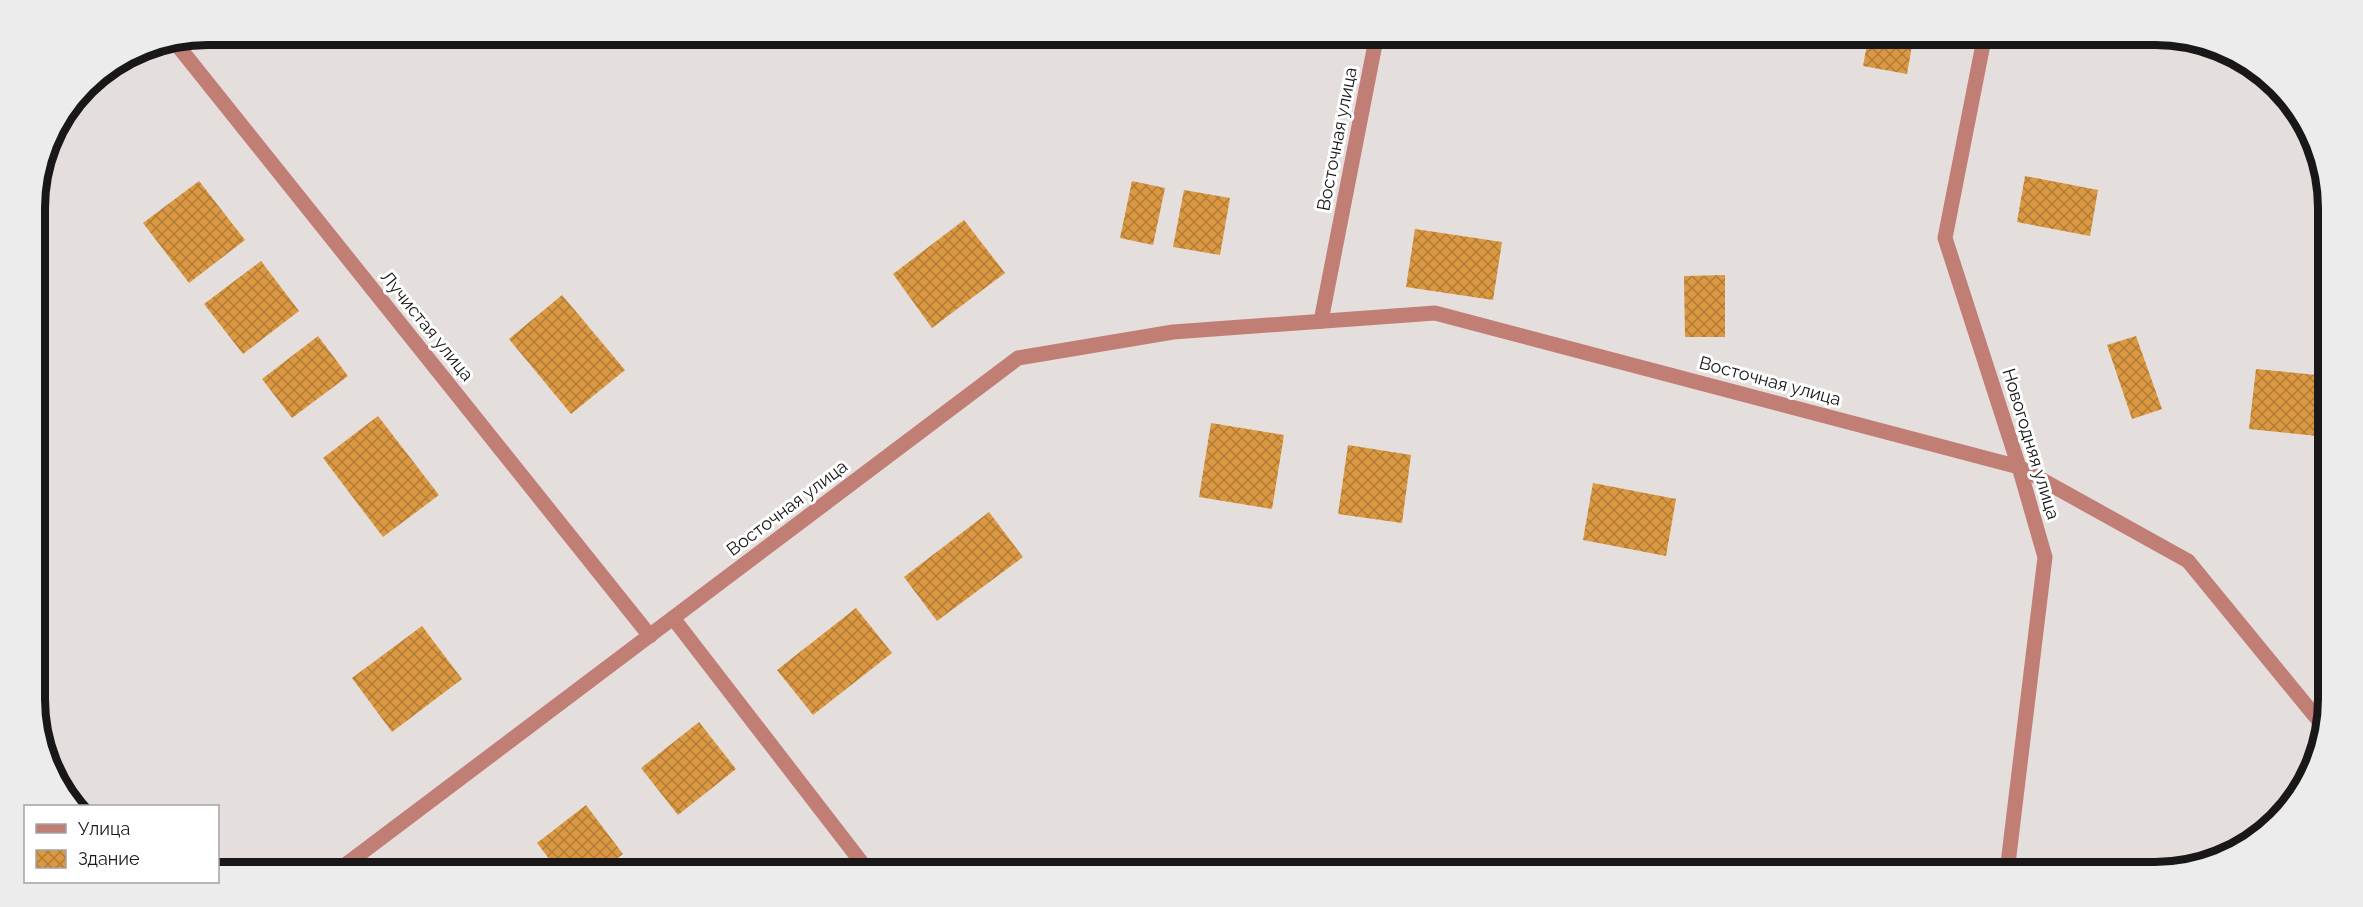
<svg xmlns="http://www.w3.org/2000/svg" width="2363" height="907" font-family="Raleway,sans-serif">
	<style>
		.building { fill: url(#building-cross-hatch) }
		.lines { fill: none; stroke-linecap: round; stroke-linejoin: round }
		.lane { stroke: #c17e75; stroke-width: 15 }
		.street { stroke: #c17e75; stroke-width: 15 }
		.labels { text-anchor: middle; stroke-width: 6; stroke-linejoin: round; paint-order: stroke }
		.street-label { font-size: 18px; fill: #191717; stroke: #fff }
		.rim { fill: none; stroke: #191717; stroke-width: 8 }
	</style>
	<defs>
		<pattern id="building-cross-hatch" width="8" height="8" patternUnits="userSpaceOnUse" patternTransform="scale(1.5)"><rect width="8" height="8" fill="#db9842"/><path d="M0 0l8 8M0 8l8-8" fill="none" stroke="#b17b36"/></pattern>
	</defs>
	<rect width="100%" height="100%" fill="#e4dfdd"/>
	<!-- building -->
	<g class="building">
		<polygon points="1869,34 1914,34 1907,74 1863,66"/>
		<polygon points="2025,176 2098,190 2090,236 2017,222"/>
		<polygon points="199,181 245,240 189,283 143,223"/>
		<polygon points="1132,181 1165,188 1153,245 1120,238"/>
		<polygon points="1184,190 1230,198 1220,255 1173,247"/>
		<polygon points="964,220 1005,273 932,328 893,274"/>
		<polygon points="1415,229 1502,242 1493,300 1406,287"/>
		<polygon points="261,261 299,311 243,354 204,304"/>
		<polygon points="1725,275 1725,337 1685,337 1684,276"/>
		<polygon points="562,295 625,370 571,414 509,339"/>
		<polygon points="318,336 348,376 292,418 262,379"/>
		<polygon points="2136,336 2162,409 2132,419 2107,345"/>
		<polygon points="2256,369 2328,376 2326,437 2249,429"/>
		<polygon points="378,416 439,495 383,537 323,458"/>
		<polygon points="1211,423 1284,435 1272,509 1199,497"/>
		<polygon points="1348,445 1411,455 1402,523 1338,514"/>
		<polygon points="1593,483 1676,499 1666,556 1583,540"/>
		<polygon points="989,512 1023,557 937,621 904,577"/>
		<polygon points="856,608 892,653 813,715 777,670"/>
		<polygon points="422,626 462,679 392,732 352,678"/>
		<polygon points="699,722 736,769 678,815 641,768"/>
		<polygon points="586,805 623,854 599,872 559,872 537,843"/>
		<polygon points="1251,860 1283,863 1282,872 1250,872"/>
	</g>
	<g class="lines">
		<!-- lane -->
		<polyline class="lane" points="2188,561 2324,727"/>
		<!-- street -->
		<g class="street">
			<polyline points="1985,34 1945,238 2019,467 2045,557 2007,872"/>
			<polyline points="174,41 650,636"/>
			<polyline points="1321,321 1377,34"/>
			<polyline points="673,618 869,872"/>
			<polyline points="336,872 1018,358 1173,332 1435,313 2019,467 2188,561"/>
		</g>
	</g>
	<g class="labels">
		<!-- street labels -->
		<g class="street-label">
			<text transform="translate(1337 139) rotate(-79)" y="6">Восточная улица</text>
			<text transform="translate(427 326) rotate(51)" y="6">Лучистая улица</text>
			<text transform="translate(1770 381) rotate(15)" y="6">Восточная улица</text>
			<text transform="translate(2031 444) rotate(73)" y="6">Новогодняя улица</text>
			<text transform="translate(787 508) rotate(-37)" y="6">Восточная улица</text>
		</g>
	</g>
	<!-- crop -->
	<path d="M0 0H2363V907H0ZM208 45H2155A163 163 0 0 1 2318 208V699A163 163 0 0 1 2155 862H208A163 163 0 0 1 45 699V208A163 163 0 0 1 208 45Z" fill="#edecec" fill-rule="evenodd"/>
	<path class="rim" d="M208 45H2155A163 163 0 0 1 2318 208V699A163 163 0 0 1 2155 862H208A163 163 0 0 1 45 699V208A163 163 0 0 1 208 45Z"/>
	<!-- legend -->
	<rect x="24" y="805" width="195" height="78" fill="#ffffff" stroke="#a3a2a2" stroke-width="1.5"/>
	<rect x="36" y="824" width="30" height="9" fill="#c17e75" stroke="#a3a2a2" stroke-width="1.5"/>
	<text x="78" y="835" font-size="18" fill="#191717">Улица</text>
	<rect x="36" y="850" width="30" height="18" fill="url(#building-cross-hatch)" stroke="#a3a2a2" stroke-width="1.5"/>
	<text x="78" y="865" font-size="18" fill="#191717">Здание</text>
</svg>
